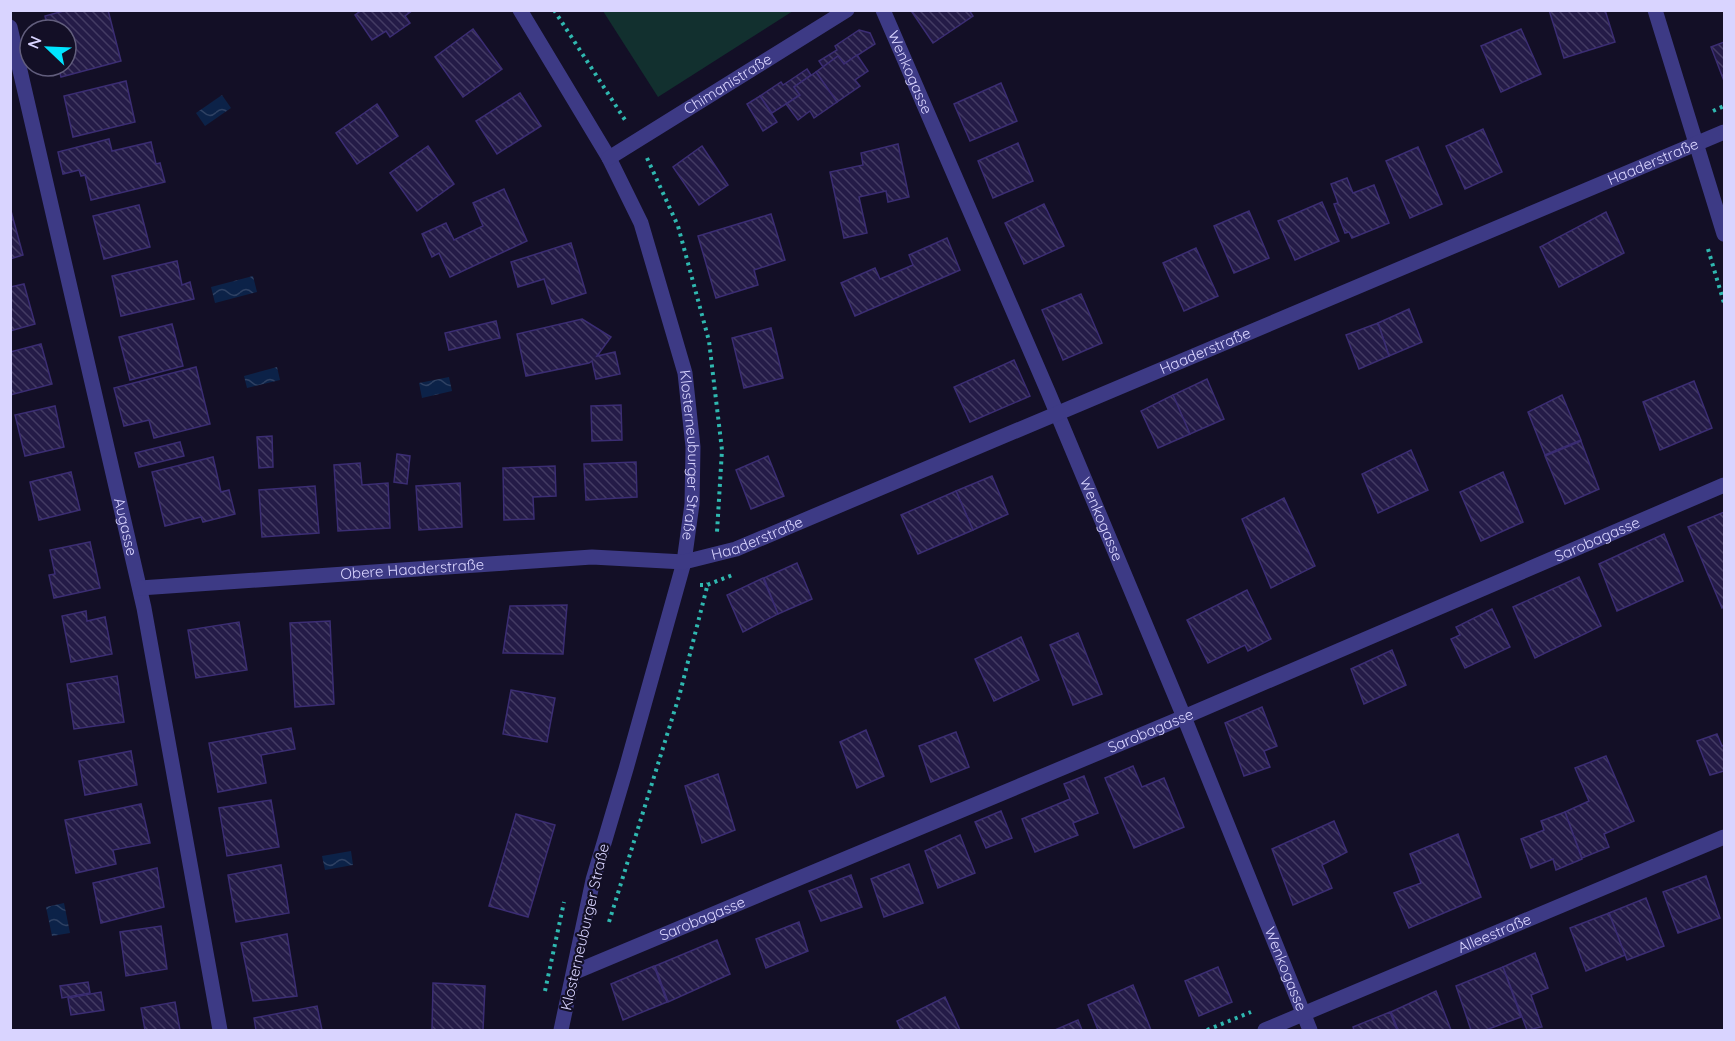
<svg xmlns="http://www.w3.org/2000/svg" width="1735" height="1041" font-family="Quicksand,sans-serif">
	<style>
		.pitch { fill: #12302f }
		.water { fill: url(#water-waves) }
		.building { fill: url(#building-back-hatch); stroke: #3b2d73; stroke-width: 1.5 }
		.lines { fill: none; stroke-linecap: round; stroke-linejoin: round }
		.path { stroke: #2fb8b0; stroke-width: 4; stroke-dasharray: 3 4.5; stroke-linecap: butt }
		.street { stroke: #3d3a85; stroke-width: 15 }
		.labels { text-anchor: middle; stroke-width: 4.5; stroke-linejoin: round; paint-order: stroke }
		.street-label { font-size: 15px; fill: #d9d4ff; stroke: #130f26 }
	</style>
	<defs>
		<pattern id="water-waves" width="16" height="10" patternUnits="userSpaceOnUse" patternTransform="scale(1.5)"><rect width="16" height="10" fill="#0c2248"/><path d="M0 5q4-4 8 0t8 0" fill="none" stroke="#2f4163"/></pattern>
		<pattern id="building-back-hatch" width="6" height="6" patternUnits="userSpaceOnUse" patternTransform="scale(1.5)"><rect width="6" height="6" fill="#241b47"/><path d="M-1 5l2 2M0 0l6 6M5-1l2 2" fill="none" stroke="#433b63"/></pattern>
	</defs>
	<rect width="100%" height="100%" fill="#130f26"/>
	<!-- pitch -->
	<polygon class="pitch" points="603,11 793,11 658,97"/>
	<!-- water -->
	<g class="water">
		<polygon points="222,95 231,108 205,126 196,113"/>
		<polygon points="253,276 257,292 215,303 211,287"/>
		<polygon points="277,367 280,380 247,388 244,376"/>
		<polygon points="449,377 452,391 422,398 419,383"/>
		<polygon points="351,851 353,865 325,870 322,856"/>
		<polygon points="64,903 70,933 52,936 46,907"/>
	</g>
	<!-- building -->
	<g class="building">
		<polygon points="67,10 108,10 121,61 61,77 58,66 66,66 66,30 48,30 45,16"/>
		<polygon points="362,10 413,10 405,16 410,23 390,37 386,31 372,40 355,15"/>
		<polygon points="914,10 969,10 973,16 933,43 912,12"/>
		<polygon points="1549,10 1605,10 1615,42 1564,58"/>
		<polygon points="473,29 502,69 463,97 435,57"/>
		<polygon points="1521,29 1541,74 1501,92 1481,46"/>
		<polygon points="859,30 870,33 875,44 844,64 838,56 823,67 819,61 837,50 835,46"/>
		<polygon points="1724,42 1724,81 1711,47"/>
		<polygon points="857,55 868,71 855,80 860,86 837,102 816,72 838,56 844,64"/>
		<polygon points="807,69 811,75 794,87 800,95 772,113 760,96 781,82 783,85"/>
		<polygon points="816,72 837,102 814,118 810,111 798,120 786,104 800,95 794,87"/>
		<polygon points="126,81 135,122 73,137 64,96"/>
		<polygon points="1001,83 1017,121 970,141 954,104"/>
		<polygon points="520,93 541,126 497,154 476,121"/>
		<polygon points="760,96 777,122 763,131 747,104"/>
		<polygon points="377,104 398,136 357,164 336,133"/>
		<polygon points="1483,129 1502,172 1465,189 1446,146"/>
		<polygon points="109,139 112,151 151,142 156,164 160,163 165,182 91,200 85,175 81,176 79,170 63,174 58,152"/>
		<polygon points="1018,143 1033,181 993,198 978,161"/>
		<polygon points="898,144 909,197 888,202 886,191 859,197 867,233 844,238 830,172 863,165 861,153"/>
		<polygon points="428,146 454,184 417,211 390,173"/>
		<polygon points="702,146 728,185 699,205 673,167"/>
		<polygon points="1418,147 1442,204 1410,218 1386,161"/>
		<polygon points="1347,178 1353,193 1374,185 1389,223 1352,238 1349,232 1345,233 1334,204 1338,203 1331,184"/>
		<polygon points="504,189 527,241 450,277 439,253 432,257 422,234 446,223 454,240 483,226 473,203"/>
		<polygon points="1322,202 1339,241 1295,260 1278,221"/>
		<polygon points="1044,204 1064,246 1024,264 1005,223"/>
		<polygon points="139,205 150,247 104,259 93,216"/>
		<polygon points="11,211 23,255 10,259 10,211"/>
		<polygon points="1249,211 1269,258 1234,273 1214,226"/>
		<polygon points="1606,212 1624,253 1559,287 1540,247"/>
		<polygon points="771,214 785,260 754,270 758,285 716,298 698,236"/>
		<polygon points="947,238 960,270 855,316 841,283 875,268 880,279 913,265 909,255"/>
		<polygon points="571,243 586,293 552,304 544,279 518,287 511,262"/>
		<polygon points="1196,248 1218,296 1184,311 1163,263"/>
		<polygon points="177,261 182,285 190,282 194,299 121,316 112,276"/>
		<polygon points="24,284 35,324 10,331 10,287"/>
		<polygon points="1081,294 1102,343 1063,360 1042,310"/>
		<polygon points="1409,309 1422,342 1389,356 1378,323"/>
		<polygon points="582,319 611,337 597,356 615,352 620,374 596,379 592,361 589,363 526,376 517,334"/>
		<polygon points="496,321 500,338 449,350 445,333"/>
		<polygon points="1378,323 1389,356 1359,369 1346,335"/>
		<polygon points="172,324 183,366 130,380 119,337"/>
		<polygon points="771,328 783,378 744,388 732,338"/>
		<polygon points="41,344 52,384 10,395 10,352"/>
		<polygon points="1014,360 1030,396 970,422 954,387"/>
		<polygon points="196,367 210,424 154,438 149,420 124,426 114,388"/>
		<polygon points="1207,379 1224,419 1190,434 1173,395"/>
		<polygon points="1694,381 1712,428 1660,450 1643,402"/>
		<polygon points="1173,395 1190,434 1158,448 1141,411"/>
		<polygon points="1562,395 1581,440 1545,455 1528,412"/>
		<polygon points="621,405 622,440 592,441 591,406"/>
		<polygon points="55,406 64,447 25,456 15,415"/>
		<polygon points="272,436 273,467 259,468 257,437"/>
		<polygon points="1581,441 1599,489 1565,504 1545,456"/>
		<polygon points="180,442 184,456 139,467 135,453"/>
		<polygon points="1411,450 1428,490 1378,513 1362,474"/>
		<polygon points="397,454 410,456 407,484 394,482"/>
		<polygon points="768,456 784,496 751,509 736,470"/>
		<polygon points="213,457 221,492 229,490 235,514 203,522 201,517 165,526 152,472"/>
		<polygon points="636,462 637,497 586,500 584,464"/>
		<polygon points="360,463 362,485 388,483 390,528 338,531 334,465"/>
		<polygon points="555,466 556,496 533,497 534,519 504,520 503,468"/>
		<polygon points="71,472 80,510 39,520 30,482"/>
		<polygon points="1503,472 1523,522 1481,541 1460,492"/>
		<polygon points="992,476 1008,514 973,530 956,491"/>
		<polygon points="460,483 462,527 419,530 416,486"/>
		<polygon points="315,486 319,533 262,537 259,490"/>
		<polygon points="956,491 973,530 918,554 901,515"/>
		<polygon points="1284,498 1315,566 1271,588 1242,519"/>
		<polygon points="1724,512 1724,607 1722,608 1688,527"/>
		<polygon points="1664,534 1683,581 1617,611 1599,564"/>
		<polygon points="90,542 100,588 54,598 49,575 55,574 50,550"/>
		<polygon points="797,563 812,599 778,614 764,578"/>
		<polygon points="1579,577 1601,626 1535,658 1513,607"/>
		<polygon points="763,578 778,614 743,632 727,595"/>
		<polygon points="1247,590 1271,639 1248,651 1245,645 1208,663 1187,620"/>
		<polygon points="567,605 563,654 503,653 510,606"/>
		<polygon points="1492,609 1510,647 1465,668 1451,639 1460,635 1456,627"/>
		<polygon points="86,611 87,621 105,617 112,654 71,662 62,616"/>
		<polygon points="330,621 334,704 295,707 290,623"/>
		<polygon points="239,622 247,670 196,678 188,630"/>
		<polygon points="1078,633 1102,694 1073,705 1050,645"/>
		<polygon points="1021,637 1039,680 994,701 975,659"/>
		<polygon points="1392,650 1406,685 1364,704 1351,669"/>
		<polygon points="117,676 124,722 74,729 67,684"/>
		<polygon points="511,690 555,698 547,742 503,734"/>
		<polygon points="1262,707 1277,746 1264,751 1270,767 1244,776 1225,723"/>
		<polygon points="291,728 295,749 261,755 266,783 218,792 209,743"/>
		<polygon points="866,730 884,776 857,788 840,742"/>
		<polygon points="956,732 969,767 931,782 919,746"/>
		<polygon points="1717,734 1722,746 1724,745 1724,771 1710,775 1697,741"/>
		<polygon points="131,751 137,785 85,795 79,761"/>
		<polygon points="1606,756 1634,821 1604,834 1609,847 1582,858 1565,812 1589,801 1575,768"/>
		<polygon points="1133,766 1142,787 1164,778 1184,827 1134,848 1105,778"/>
		<polygon points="718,774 735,830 702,843 685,786"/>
		<polygon points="1084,776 1098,813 1073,823 1078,835 1035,852 1022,819 1070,799 1064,784"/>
		<polygon points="271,800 279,847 227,856 219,808"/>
		<polygon points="141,804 150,843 113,850 116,864 76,873 65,820"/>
		<polygon points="1001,811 1012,838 986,848 975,822"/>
		<polygon points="1565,812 1582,859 1556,870 1553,859 1531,868 1521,839 1544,830 1541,821"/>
		<polygon points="516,814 555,825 528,917 489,906"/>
		<polygon points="1334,821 1347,852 1322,865 1332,888 1293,905 1272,849"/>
		<polygon points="1458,834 1481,897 1409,928 1394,893 1421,883 1410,854"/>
		<polygon points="960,835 975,873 938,888 925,851"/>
		<polygon points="909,864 923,903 884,917 871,879"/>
		<polygon points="281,865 289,913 236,922 228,875"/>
		<polygon points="157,868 164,907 101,923 93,883"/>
		<polygon points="851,875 862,907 821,921 809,891"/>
		<polygon points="1706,876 1720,918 1678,933 1663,892"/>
		<polygon points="1646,898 1664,946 1627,960 1609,913"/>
		<polygon points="1609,913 1625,955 1586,971 1570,928"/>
		<polygon points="799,922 808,951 766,968 756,939"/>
		<polygon points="161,926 167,969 126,976 120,932"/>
		<polygon points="287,934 297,996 253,1001 241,943"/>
		<polygon points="717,940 730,974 668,1002 655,966"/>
		<polygon points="1535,953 1548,988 1531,995 1542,1027 1527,1030 1503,967"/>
		<polygon points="654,966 667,1002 623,1020 611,984"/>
		<polygon points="1218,967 1232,1002 1199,1016 1185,981"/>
		<polygon points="1503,967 1521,1017 1486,1030 1471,1030 1456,986"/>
		<polygon points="88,982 90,993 62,998 60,986"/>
		<polygon points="433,983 485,986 483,1030 432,1030"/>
		<polygon points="1133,985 1151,1030 1098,1030 1088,1005"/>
		<polygon points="1436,991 1451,1030 1398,1030 1391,1012"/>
		<polygon points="101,992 104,1010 71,1015 68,998"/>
		<polygon points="945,997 960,1030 901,1030 897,1021"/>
		<polygon points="175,1002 180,1030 145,1030 141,1008"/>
		<polygon points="317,1006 322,1030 256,1030 254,1018"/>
		<polygon points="1390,1012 1397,1030 1354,1030 1353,1027"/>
		<polygon points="1078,1020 1082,1030 1055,1030"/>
	</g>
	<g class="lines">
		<!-- path -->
		<g class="path">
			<polyline points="554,10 627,123"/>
			<polyline points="1713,111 1724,106"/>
			<polyline points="647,158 678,226 709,341 722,450 717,532"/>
			<polyline points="1708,249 1724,303"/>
			<polyline points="700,585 707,585 735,574"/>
			<polyline points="609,922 680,693 708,583"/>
			<polyline points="545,991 564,902"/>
			<polyline points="1207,1030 1251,1012"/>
		</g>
		<!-- street -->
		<g class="street">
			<path id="s1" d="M 520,10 L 609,158 L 641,223 L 685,373 L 693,447 L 692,504 L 684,562 L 626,769 L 593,880 L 561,1030"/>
			<path id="s2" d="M 883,10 L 1049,394 L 1184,717 L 1310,1030"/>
			<polyline points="1655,10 1724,234"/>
			<path id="s3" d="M 10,27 L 144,608 L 220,1030"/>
			<path id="s4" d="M 609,158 L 847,10"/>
			<path id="s5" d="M 140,588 L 592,557 L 684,562 L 736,549 L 1724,132"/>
			<path id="s6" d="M 575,972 L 1184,717 L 1724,485"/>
			<path id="s7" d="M 1265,1030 L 1724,837"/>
		</g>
	</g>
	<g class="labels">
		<!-- street labels -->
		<g class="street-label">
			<text dy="5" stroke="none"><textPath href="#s2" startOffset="68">Wenkogasse</textPath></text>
			<text dy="5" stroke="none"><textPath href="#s4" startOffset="140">Chimanistraße</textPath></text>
			<text dy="5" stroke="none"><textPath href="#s5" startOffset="1594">Haaderstraße</textPath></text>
			<text dy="5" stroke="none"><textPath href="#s5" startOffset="1108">Haaderstraße</textPath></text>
			<text dy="5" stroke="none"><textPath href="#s1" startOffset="484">Klosterneuburger Straße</textPath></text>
			<text dy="5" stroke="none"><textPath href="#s2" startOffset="554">Wenkogasse</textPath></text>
			<text dy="5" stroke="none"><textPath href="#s3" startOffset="513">Augasse</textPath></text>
			<text dy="5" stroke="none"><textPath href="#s5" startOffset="622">Haaderstraße</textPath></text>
			<text dy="5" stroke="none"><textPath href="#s6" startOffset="1110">Sarobagasse</textPath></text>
			<text dy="5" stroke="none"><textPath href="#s5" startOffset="273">Obere Haaderstraße</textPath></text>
			<text dy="5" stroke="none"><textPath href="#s6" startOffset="624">Sarobagasse</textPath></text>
			<text dy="5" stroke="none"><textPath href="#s6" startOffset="138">Sarobagasse</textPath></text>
			<text transform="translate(585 927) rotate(-77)" y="5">Klosterneuburger Straße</text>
			<text dy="5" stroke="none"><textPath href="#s7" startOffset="249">Alleestraße</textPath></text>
			<text dy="5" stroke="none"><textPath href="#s2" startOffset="1040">Wenkogasse</textPath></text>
		</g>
	</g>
	<!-- border -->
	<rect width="1735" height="1041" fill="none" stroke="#d9d4ff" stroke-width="24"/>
	<!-- north arrow -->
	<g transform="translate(48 48) rotate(293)"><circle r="28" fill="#130f26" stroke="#625e7d" stroke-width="1.5"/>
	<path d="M0-4.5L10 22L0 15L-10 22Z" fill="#00e5ff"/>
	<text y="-9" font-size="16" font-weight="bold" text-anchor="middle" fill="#d9d4ff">N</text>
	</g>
</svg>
